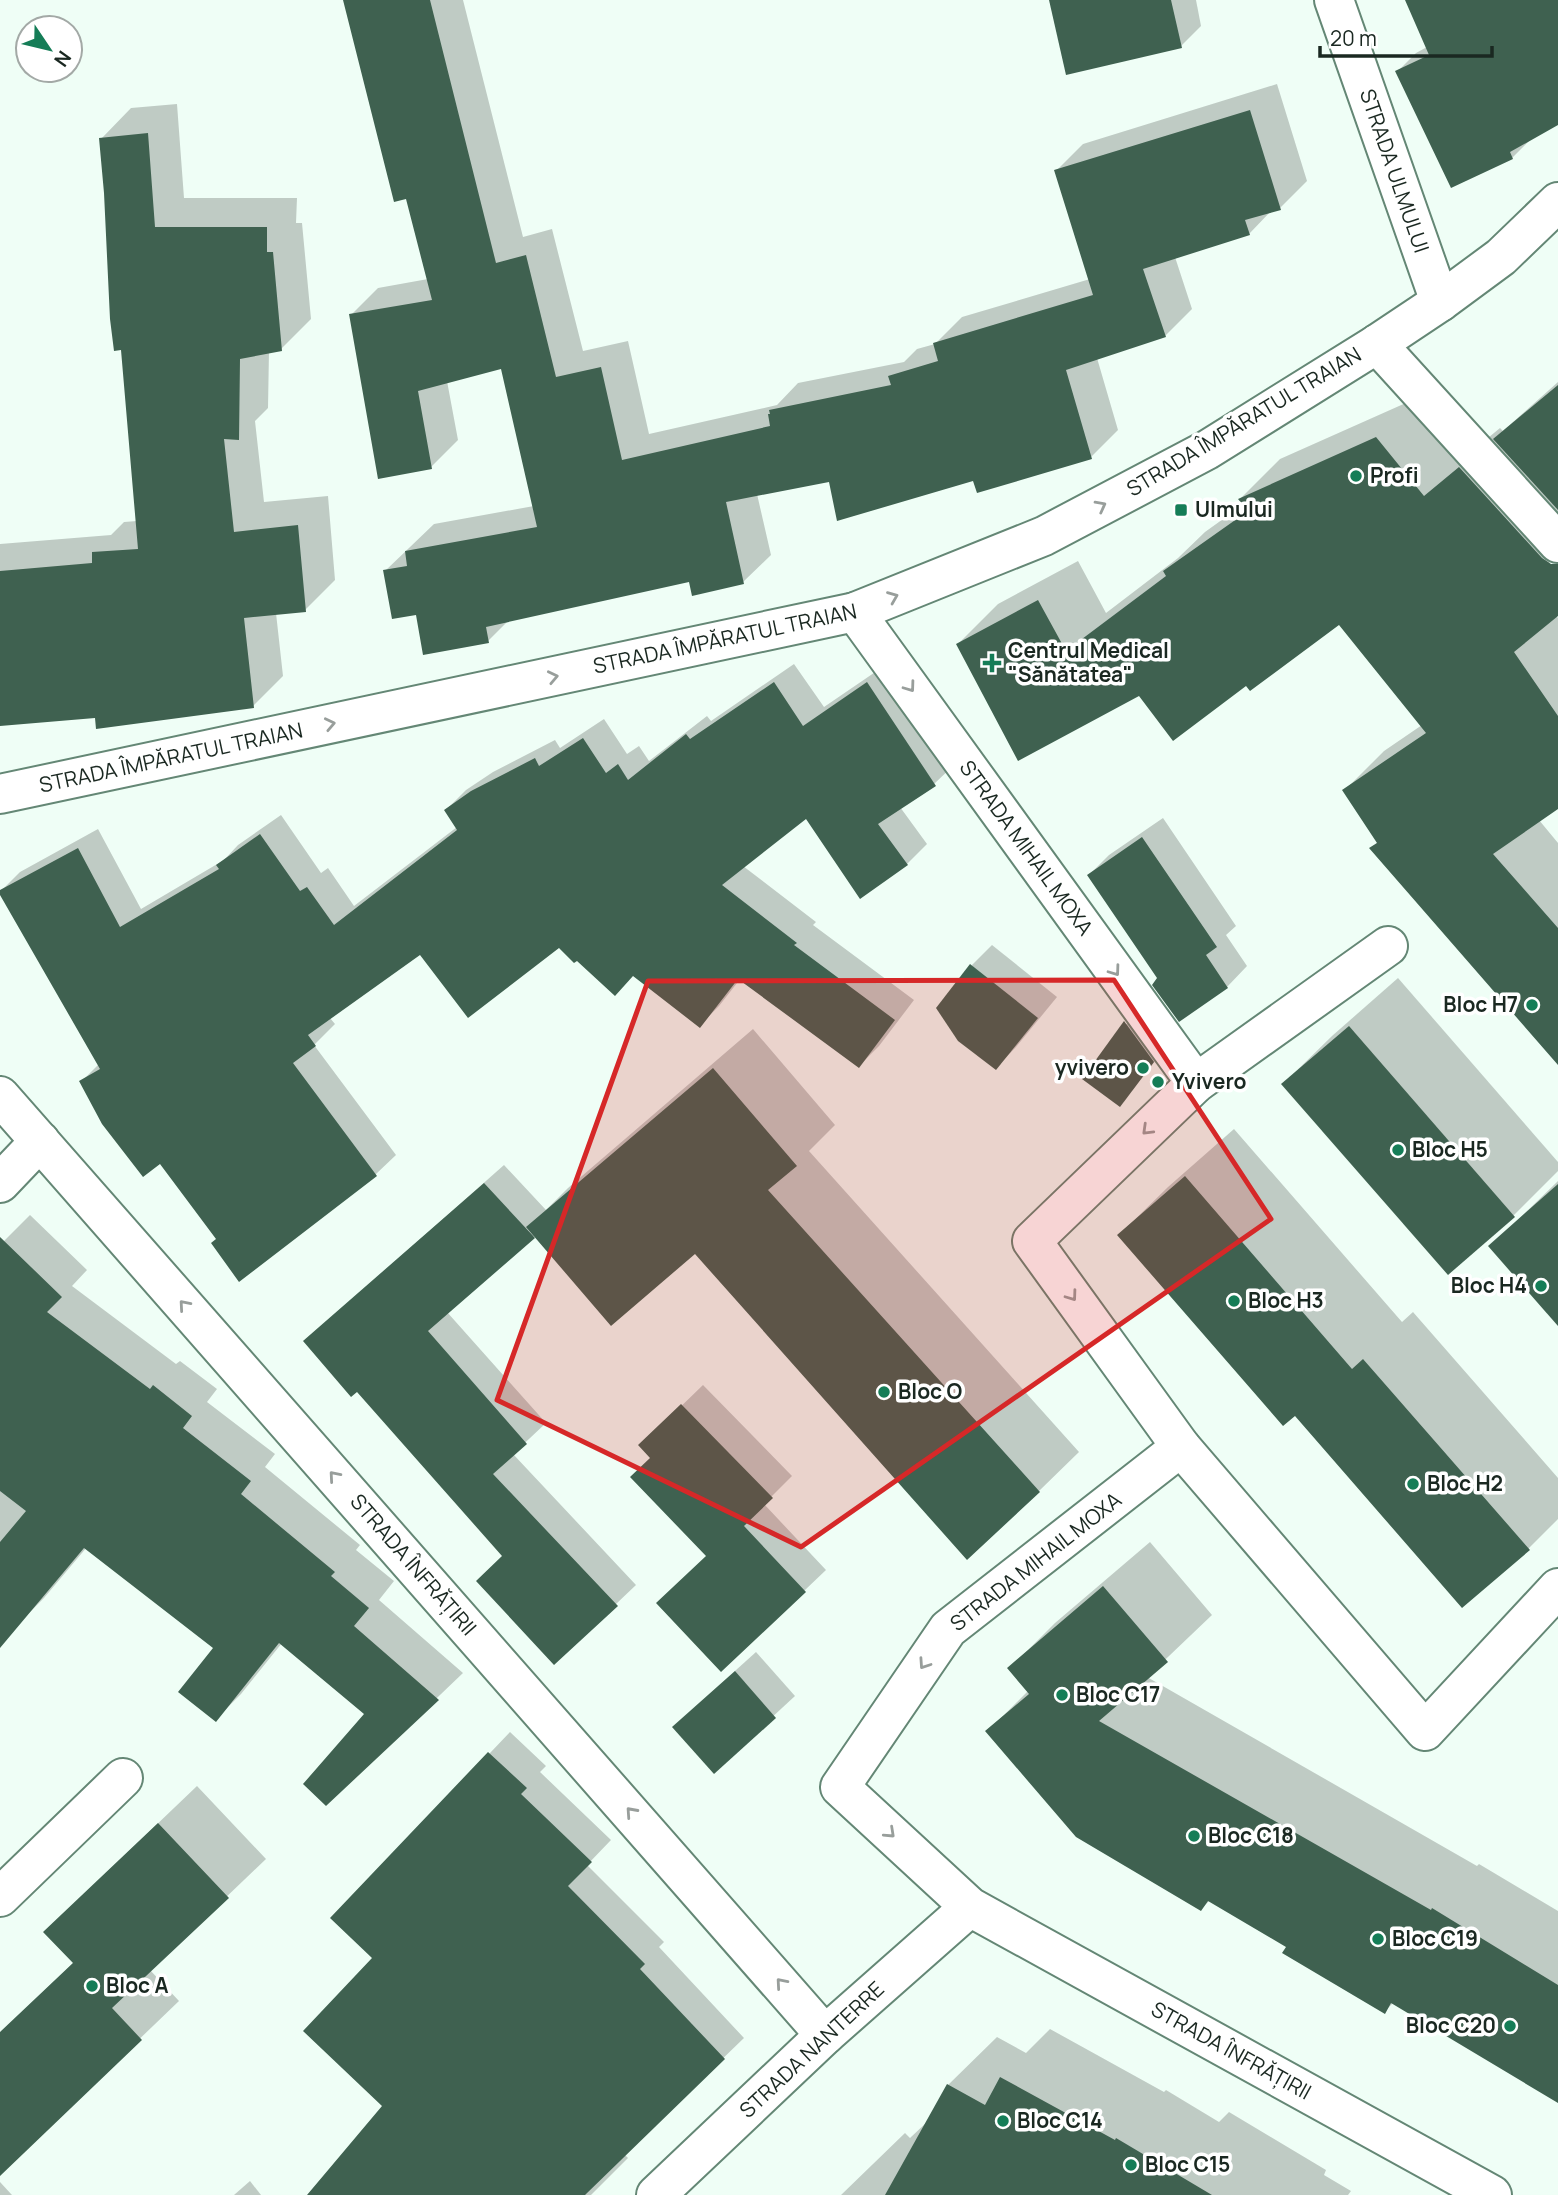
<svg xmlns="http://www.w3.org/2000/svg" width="1558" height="2195" font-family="Manrope,sans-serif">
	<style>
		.shadow { fill: #0003 }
		.building { fill: #3f6150 }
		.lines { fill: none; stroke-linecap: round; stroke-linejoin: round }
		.minor-casing { stroke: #648775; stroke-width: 42 }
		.minor { stroke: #fff; stroke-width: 38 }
		.oneway { stroke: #989e9b }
		.marked { fill: #d62828; fill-opacity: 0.2; stroke: #d62828; stroke-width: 5; stroke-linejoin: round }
		.poi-dot { fill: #157d57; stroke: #fff; stroke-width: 2.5 }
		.labels { text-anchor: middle; stroke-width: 7; stroke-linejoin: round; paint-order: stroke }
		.street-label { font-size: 21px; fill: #1a2821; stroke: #fff }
		.poi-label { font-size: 21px; font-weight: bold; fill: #1a2821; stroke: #fff; text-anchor: start }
	</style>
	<rect width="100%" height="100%" fill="#effef6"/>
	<!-- shadow -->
	<g class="shadow">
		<polygon points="345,0 463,0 523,237 552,229 583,351 628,341 649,434 777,405 798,383 904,362 917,349 935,344 962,317 1090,279 1056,171 1083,144 1277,84 1307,181 1280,208 1272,210 1249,234 1175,257 1192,309 1165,336 1097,358 1118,430 1091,457 975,479 831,480 757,494 771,555 743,582 690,580 508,621 488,641 417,613 385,571 434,524 534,506 503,367 447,381 458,440 431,467 351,315 378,288 428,279 407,197"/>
		<polygon points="1051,0 1196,0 1201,26 1181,46"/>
		<polygon points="1407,0 1558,0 1558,123 1531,139 1512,158 1397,72 1416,53 1427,47"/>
		<polygon points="177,104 184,198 297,198 296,223 302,223 311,319 281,349 269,351 268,408 255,421 264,502 328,496 335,580 305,610 276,613 283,676 253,706 0,724 0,544 111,535 124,522 137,521 123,348 101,139 131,108"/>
		<polygon points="1558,382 1558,546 1546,558 1558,574 1558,609 1554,613 1558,618 1558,807 1539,820 1558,843 1558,1062 1371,848 1378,842 1344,791 1384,751 1422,725 1340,623 1246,684 1140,694 958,644 998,604 1078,561 1106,613 1178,558 1205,532 1244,504 1240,499 1280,459 1417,398 1465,457 1500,428 1503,431"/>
		<polygon points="794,664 824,707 887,664 954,765 934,784 900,807 927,844 907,864 806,817 743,866 816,922 813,925 914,1000 879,1046 859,1066 741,978 719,1006 700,1025 634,974 577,958 559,945 420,952 330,1018 335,1024 314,1045 396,1155 376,1174 240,1279 218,1238 161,1161 81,1082 99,1064 0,892 20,872 98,829 141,909 224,860 238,845 281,815 321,873 328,868 354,906 457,827 446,810 466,790 493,772 555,740 560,748 604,719 627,754 639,746 649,761 707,716 711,721"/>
		<polygon points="1163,818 1236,926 1226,935 1247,966 1227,987 1159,978 1089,875 1109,855"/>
		<polygon points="992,945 1057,997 1016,1047 996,1068 972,965"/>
		<polygon points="1398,978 1558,1162 1558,1171 1514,1215 1448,1273 1283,1084 1332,1036"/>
		<polygon points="1135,1013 1163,1051 1120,1105 1084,1079"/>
		<polygon points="753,1029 835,1125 809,1151 1079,1452 1039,1491 695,1251 535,1235 447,1312 546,1423 513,1454 636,1585 554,1663 504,1556 357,1389 305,1341 504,1165 546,1210 568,1188"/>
		<polygon points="1234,1129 1402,1322 1413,1312 1558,1478 1558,1519 1528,1549 1295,1414 1119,1235 1168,1187"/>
		<polygon points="1558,1181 1558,1323 1491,1246"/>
		<polygon points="30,1215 87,1270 72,1286 176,1364 180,1361 217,1389 207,1402 275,1454 265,1467 360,1545 356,1550 394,1581 379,1600 463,1673 326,1804 366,1713 282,1643 241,1694 215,1720 216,1648 87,1547 44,1598 18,1624 0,1608 0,1245"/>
		<polygon points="703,1385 792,1476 764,1504 826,1570 721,1670 708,1556 652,1458 641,1445"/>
		<polygon points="1150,1542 1212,1615 1147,1677 1477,1866 1479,1864 1558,1911 1558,2101 1393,2003 1384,2012 1288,1946 1210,1900 1201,1909 988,1731 1028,1691 1009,1669 1055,1623"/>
		<polygon points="756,1652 795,1696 714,1771 695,1707"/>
		<polygon points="510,1732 546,1766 540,1772 611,1840 587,1865 664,1942 659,1947 744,2038 624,2154 628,2158 591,2195 309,2195 384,2106 374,1958 333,1918"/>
		<polygon points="197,1786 266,1859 150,1970 179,2001 0,2173 0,2033 74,1962 84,1894"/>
		<polygon points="1050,2029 1164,2092 1166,2090 1219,2122 1229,2112 1326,2170 1324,2175 1351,2191 1348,2195 841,2195 905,2133 910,2138 928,2121 948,2085 997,2037 1026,2053"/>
		<polygon points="250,2181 261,2195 234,2195"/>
		<polygon points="0,2182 12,2195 0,2195"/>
	</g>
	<!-- building -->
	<g class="building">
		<polygon points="343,0 430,0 496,263 526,255 556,377 601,367 622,460 770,426 768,414 770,414 769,410 891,385 888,376 938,361 933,343 1093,295 1054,170 1250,110 1281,210 1245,220 1250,235 1143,269 1166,337 1066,370 1092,459 977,493 973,481 837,521 829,482 726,502 744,584 692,596 689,582 486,627 489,643 423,655 416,615 392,619 383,570 407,566 405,551 537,527 501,369 418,391 432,469 378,479 349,314 432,300 406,199 394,202"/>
		<polygon points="1049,0 1171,0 1182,48 1066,75"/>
		<polygon points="1405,0 1558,0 1558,125 1510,152 1513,159 1451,188 1395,71 1429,55"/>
		<polygon points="148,133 155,227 267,227 267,252 273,252 282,351 240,359 239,440 224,439 234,532 298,525 306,612 244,618 254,708 96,729 95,718 0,726 0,571 92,563 92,552 138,549 121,350 114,351 110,319 104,193 99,138"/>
		<polygon points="1558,385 1558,510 1493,439"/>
		<polygon points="1376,437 1424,496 1459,467 1542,558 1551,564 1558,564 1558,616 1514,652 1558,716 1558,809 1493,854 1558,928 1558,1065 1369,848 1377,843 1342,790 1426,733 1339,625 1250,691 1246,686 1173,741 1139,696 1018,761 956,644 1038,600 1066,651 1166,576 1163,571 1248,511 1238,499"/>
		<polygon points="774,682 803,726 867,682 936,786 878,824 908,865 860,899 806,819 722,885 797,943 794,945 895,1020 859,1068 738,979 700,1028 633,976 615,996 577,961 574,963 559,948 468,1018 420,955 308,1035 316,1046 293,1063 377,1176 239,1282 211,1243 216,1239 160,1164 143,1177 102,1124 79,1081 100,1069 0,895 0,890 78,848 120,927 219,869 216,865 260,834 300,891 307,887 334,925 457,830 444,810 471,791 535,758 539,766 583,738 606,773 618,764 628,780 686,734 690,739"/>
		<polygon points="1142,837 1217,947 1206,955 1228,988 1179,1022 1152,985 1157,978 1087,875"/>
		<polygon points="970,964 1038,1018 996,1070 958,1041 936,1008"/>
		<polygon points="1124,1021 1154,1062 1120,1107 1082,1079"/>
		<polygon points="1349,1026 1515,1217 1448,1275 1281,1084"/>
		<polygon points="713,1068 797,1166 768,1190 1040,1492 967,1560 695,1254 611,1326 526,1227"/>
		<polygon points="1185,1176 1352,1369 1363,1359 1530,1550 1462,1608 1295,1416 1283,1426 1117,1235"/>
		<polygon points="484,1183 535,1238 428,1331 527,1444 493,1474 618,1606 554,1665 476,1581 502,1556 357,1392 351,1397 303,1341"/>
		<polygon points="1558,1184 1558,1326 1488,1246"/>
		<polygon points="0,1237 62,1297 47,1312 150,1389 153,1385 192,1416 183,1428 251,1481 241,1494 335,1572 331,1576 369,1608 354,1626 439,1700 326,1806 303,1784 364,1714 279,1643 216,1722 178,1692 213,1648 84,1548 0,1648 0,1542 26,1511 0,1491"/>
		<polygon points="681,1404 773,1498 744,1526 806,1592 721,1672 656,1603 706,1556 630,1477 650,1458 638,1445"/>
		<polygon points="1103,1586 1168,1662 1099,1721 1431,1910 1432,1908 1558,1985 1558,2103 1391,2003 1385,2014 1282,1953 1286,1947 1208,1901 1201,1911 1076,1837 985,1731 1029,1694 1007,1668"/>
		<polygon points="735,1671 776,1718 714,1774 672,1727"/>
		<polygon points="488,1752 527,1788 521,1794 592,1862 568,1886 645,1964 640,1969 725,2059 585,2195 307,2195 382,2106 303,2031 372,1958 330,1918"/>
		<polygon points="158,1823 229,1898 112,2008 142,2040 0,2176 0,2032 73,1963 43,1932"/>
		<polygon points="1000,2077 1115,2140 1116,2138 1212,2195 885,2195 947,2084 985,2105"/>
	</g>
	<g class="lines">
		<defs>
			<g id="minor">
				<polyline points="1334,0 1440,302"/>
				<polyline points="1377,344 1558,543"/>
				<polyline points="855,612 1196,1083"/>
				<polyline points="0,794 855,612 1044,536 1207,450 1377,344 1440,302 1501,257 1558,202"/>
				<polyline points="1388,946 1196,1083 1032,1241 1181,1447 1425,1731 1558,1588"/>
				<polyline points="0,1096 825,2035"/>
				<polyline points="0,1183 40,1141"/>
				<polyline points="1181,1447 948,1629 840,1787 970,1907 1492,2195"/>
				<polyline points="0,1897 123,1778"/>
				<polyline points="656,2195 825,2035 970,1907"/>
			</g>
		</defs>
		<!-- minor casing -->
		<use href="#minor" class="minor-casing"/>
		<!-- minor -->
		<use href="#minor" class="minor"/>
	</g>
	<!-- one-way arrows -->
	<defs><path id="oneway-chevron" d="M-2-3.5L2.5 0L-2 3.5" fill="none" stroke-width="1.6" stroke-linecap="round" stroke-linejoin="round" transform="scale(1.75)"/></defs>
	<g class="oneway">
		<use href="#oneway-chevron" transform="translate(1101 506) rotate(-28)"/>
		<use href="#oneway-chevron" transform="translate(893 597) rotate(-22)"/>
		<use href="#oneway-chevron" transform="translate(553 677) rotate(-12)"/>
		<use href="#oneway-chevron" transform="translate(910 687) rotate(54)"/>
		<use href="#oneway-chevron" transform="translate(330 724) rotate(-12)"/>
		<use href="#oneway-chevron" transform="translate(1115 971) rotate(54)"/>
		<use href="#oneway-chevron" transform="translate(1147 1130) rotate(136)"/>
		<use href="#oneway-chevron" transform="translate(1072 1296) rotate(54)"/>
		<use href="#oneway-chevron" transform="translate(184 1305) rotate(-131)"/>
		<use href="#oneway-chevron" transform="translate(334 1476) rotate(-131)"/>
		<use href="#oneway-chevron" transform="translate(924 1664) rotate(124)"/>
		<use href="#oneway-chevron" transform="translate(631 1812) rotate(-132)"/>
		<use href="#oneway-chevron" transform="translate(890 1833) rotate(43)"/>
		<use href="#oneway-chevron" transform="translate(781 1983) rotate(-131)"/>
	</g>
	<!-- marked area -->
	<path class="marked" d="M 1114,980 L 1271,1219 L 801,1547 L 497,1400 L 648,981 Z"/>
	<!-- markers -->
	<g class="poi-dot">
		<circle cx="1356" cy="476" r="7"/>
		<rect x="1174" y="503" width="14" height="14" rx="3.5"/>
		<path d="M988.5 652.5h7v7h7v7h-7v7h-7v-7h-7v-7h7z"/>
		<circle cx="1532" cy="1005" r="7"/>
		<circle cx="1143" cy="1068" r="7"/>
		<circle cx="1158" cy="1082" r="7"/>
		<circle cx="1398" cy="1150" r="7"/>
		<circle cx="1541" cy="1286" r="7"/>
		<circle cx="1234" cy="1301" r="7"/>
		<circle cx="884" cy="1392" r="7"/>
		<circle cx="1413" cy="1484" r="7"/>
		<circle cx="1062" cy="1695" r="7"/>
		<circle cx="1194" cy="1836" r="7"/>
		<circle cx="1378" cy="1939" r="7"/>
		<circle cx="92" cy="1986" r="7"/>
		<circle cx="1510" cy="2026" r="7"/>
		<circle cx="1003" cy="2121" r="7"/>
		<circle cx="1131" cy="2165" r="7"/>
	</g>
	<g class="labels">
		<!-- street labels -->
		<g class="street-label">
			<text transform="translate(1394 171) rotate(71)" y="7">STRADA ULMULUI</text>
			<text transform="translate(1244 422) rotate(-31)" y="7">STRADA ÎMPĂRATUL TRAIAN</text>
			<text transform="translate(725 639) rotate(-12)" y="7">STRADA ÎMPĂRATUL TRAIAN</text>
			<text transform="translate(171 758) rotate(-12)" y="7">STRADA ÎMPĂRATUL TRAIAN</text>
			<text transform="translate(1026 848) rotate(54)" y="7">STRADA MIHAIL MOXA</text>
			<text transform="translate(1036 1562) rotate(-38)" y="7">STRADA MIHAIL MOXA</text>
			<text transform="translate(413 1565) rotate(49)" y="7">STRADA ÎNFRĂȚIRII</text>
			<text transform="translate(812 2050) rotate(-43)" y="7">STRADA NANTERRE</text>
			<text transform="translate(1231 2051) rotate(29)" y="7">STRADA ÎNFRĂȚIRII</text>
		</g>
		<!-- poi labels -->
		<g class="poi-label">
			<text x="1370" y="483">Profi</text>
			<text x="1195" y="517">Ulmului</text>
			<text x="1008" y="658">Centrul Medical<tspan x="1008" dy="24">"Sănătatea"</tspan></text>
			<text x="1518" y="1012" text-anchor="end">Bloc H7</text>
			<text x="1129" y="1075" text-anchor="end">yvivero</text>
			<text x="1172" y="1089">Yvivero</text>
			<text x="1412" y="1157">Bloc H5</text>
			<text x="1527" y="1293" text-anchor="end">Bloc H4</text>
			<text x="1248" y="1308">Bloc H3</text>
			<text x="898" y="1399">Bloc O</text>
			<text x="1427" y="1491">Bloc H2</text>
			<text x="1076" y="1702">Bloc C17</text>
			<text x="1208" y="1843">Bloc C18</text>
			<text x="1392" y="1946">Bloc C19</text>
			<text x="106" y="1993">Bloc A</text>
			<text x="1496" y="2033" text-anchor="end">Bloc C20</text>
			<text x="1017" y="2128">Bloc C14</text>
			<text x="1145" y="2172">Bloc C15</text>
		</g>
	</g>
	<!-- north arrow -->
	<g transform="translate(49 49) rotate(125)"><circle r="33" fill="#ffffff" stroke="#a3a9a6" stroke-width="2"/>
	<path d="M0-5L12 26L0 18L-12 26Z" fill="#157d57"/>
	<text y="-10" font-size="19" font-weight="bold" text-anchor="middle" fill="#1a2821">N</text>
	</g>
	<!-- scale -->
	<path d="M1320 46v10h172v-10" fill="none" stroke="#1a2821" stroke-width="3.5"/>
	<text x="1330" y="46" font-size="21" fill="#1a2821" stroke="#ffffff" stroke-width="5" paint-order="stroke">20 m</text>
</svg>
